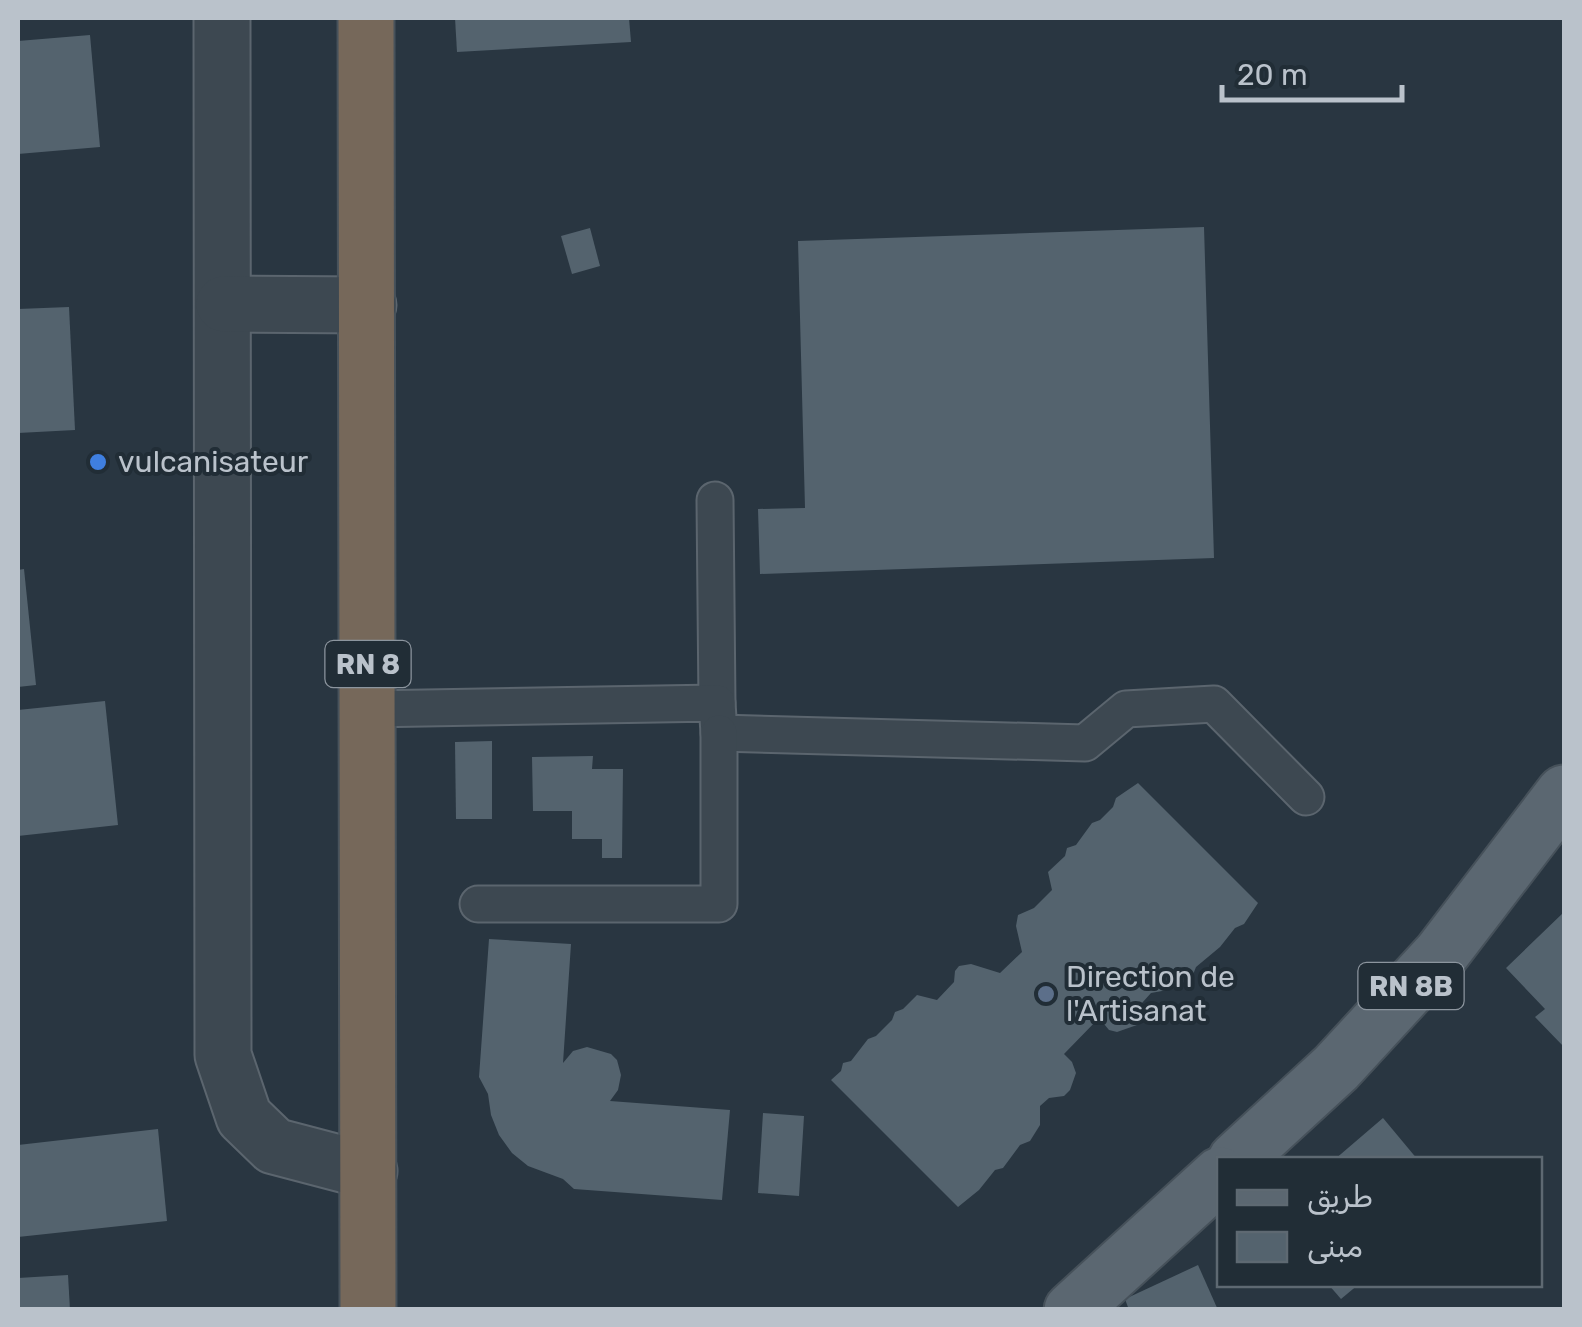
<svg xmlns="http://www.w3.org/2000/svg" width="1582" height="1327" font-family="Rubik,'Noto Naskh Arabic',sans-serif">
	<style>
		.building { fill: #54636e }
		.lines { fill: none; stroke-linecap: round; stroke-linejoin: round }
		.lane-casing { stroke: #5b656e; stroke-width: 39 }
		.street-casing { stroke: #5b656e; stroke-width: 59 }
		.primary-casing { stroke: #46515a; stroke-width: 59 }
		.highway-casing { stroke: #47525b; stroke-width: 59 }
		.lane { stroke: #3d4851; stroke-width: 35 }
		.street { stroke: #3d4851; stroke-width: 55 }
		.primary { stroke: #5b6771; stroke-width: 55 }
		.highway { stroke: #76685a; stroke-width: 55 }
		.shop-dot { fill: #3f7fe0; stroke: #212d36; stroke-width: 4 }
		.service-dot { fill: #5c6f8a; stroke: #212d36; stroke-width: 4 }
		.labels { text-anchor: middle; stroke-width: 8; stroke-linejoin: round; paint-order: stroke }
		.shield { fill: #212d36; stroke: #8c959e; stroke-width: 2.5 }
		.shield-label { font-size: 28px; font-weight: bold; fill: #bac2cb }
		.poi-label { font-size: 30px; fill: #bac2cb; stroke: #212d36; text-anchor: start }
	</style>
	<rect width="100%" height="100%" fill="#293641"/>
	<!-- building -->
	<g class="building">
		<polygon points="455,18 629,18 631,42 457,52"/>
		<polygon points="90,35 100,147 18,154 18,41"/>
		<polygon points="1204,227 1214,558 760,574 758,509 805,508 798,241"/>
		<polygon points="590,228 600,266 572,274 561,236"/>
		<polygon points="69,307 75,430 18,433 18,309"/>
		<polygon points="24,569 36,685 18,687 18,570"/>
		<polygon points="105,701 118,825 18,836 18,710"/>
		<polygon points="492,741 492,819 456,819 455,742"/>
		<polygon points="593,756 592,769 623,769 622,858 602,858 602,839 572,839 572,811 533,811 532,757"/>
		<polygon points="1138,783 1258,903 1244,924 1235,928 1220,947 1196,967 1192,977 1173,989 1151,993 1142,1003 1142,1015 1137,1025 1117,1032 1109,1030 1099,1018 1064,1054 1072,1062 1076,1073 1070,1090 1064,1096 1049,1098 1040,1106 1040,1125 1030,1141 1020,1145 1003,1168 995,1170 979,1190 958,1207 831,1080 841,1071 843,1063 851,1061 868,1039 876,1036 892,1020 895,1012 903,1009 917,995 937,1000 954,982 955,971 959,966 971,964 1000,973 1022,952 1016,926 1018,915 1034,908 1052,890 1048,872 1065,856 1067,848 1076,845 1092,823 1100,820 1113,807 1116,798"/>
		<polygon points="1564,912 1564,1047 1535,1017 1545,1009 1506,968"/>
		<polygon points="489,939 571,944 563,1063 573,1051 587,1047 611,1054 617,1060 621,1075 618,1090 610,1101 730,1110 722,1200 574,1189 563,1179 528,1166 512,1153 499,1135 491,1115 488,1094 479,1077"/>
		<polygon points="763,1113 804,1116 799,1196 758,1193"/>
		<polygon points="1383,1118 1418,1160 1334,1160"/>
		<polygon points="158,1129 167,1221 18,1237 18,1145"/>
		<polygon points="1198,1265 1218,1310 1129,1310 1125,1299"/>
		<polygon points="68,1275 70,1310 18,1310 18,1278"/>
		<polygon points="1328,1284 1359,1284 1341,1299"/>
	</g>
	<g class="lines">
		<defs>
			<g id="lane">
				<polyline points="715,500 717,703"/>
				<polyline points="368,709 717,703 719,733 1085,743 1126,709 1214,704 1306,797"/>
				<polyline points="478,904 719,904 719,733"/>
			</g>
			<g id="street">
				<polyline points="222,18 223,1055 244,1117 274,1146 369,1171"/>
				<polyline points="224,304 368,305"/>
			</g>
			<g id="primary">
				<polyline points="1236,1160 1336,1068 1441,954 1564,793"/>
				<polyline points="1072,1310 1220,1175"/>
			</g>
			<polyline id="highway" points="366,18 368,1310"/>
		</defs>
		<!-- lane casing -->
		<use href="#lane" class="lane-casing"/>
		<!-- street casing -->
		<use href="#street" class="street-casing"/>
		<!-- primary casing -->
		<use href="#primary" class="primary-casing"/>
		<!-- highway casing -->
		<use href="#highway" class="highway-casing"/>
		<!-- lane -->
		<use href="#lane" class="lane"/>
		<!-- street -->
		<use href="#street" class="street"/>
		<!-- primary -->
		<use href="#primary" class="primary"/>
		<!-- highway -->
		<use href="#highway" class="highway"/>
	</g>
	<!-- markers -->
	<circle class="shop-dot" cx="98" cy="462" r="10"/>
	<circle class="service-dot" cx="1046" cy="994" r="10"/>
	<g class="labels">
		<!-- shield labels -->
		<g class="shield">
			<rect x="325.5" y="641" width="85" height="46" rx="8"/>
			<rect x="1358.5" y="963" width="105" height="46" rx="8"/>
		</g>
		<g class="shield-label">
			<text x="368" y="674">RN 8</text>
			<text x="1411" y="996">RN 8B</text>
		</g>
		<!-- poi labels -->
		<g class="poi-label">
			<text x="118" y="472">vulcanisateur</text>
			<text x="1066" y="987">Direction de<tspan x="1066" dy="34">l'Artisanat</tspan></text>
		</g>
	</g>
	<!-- border -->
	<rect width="1582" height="1327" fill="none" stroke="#bac2cb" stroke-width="40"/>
	<!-- legend -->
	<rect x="1217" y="1157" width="325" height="130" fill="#212d36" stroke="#5e6972" stroke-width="2.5"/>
	<rect x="1237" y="1190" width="50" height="15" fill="#5b6771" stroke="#5e6972" stroke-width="2.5"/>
	<text x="1307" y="1207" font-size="30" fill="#bac2cb">طريق</text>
	<rect x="1237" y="1232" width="50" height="30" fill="#54636e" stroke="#5e6972" stroke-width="2.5"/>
	<text x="1307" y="1257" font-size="30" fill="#bac2cb">مبنى</text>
	<!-- scale -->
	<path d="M1222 85v15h180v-15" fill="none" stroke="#bac2cb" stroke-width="5"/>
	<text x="1237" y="85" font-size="30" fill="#bac2cb" stroke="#212d36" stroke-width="8" paint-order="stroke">20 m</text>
</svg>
